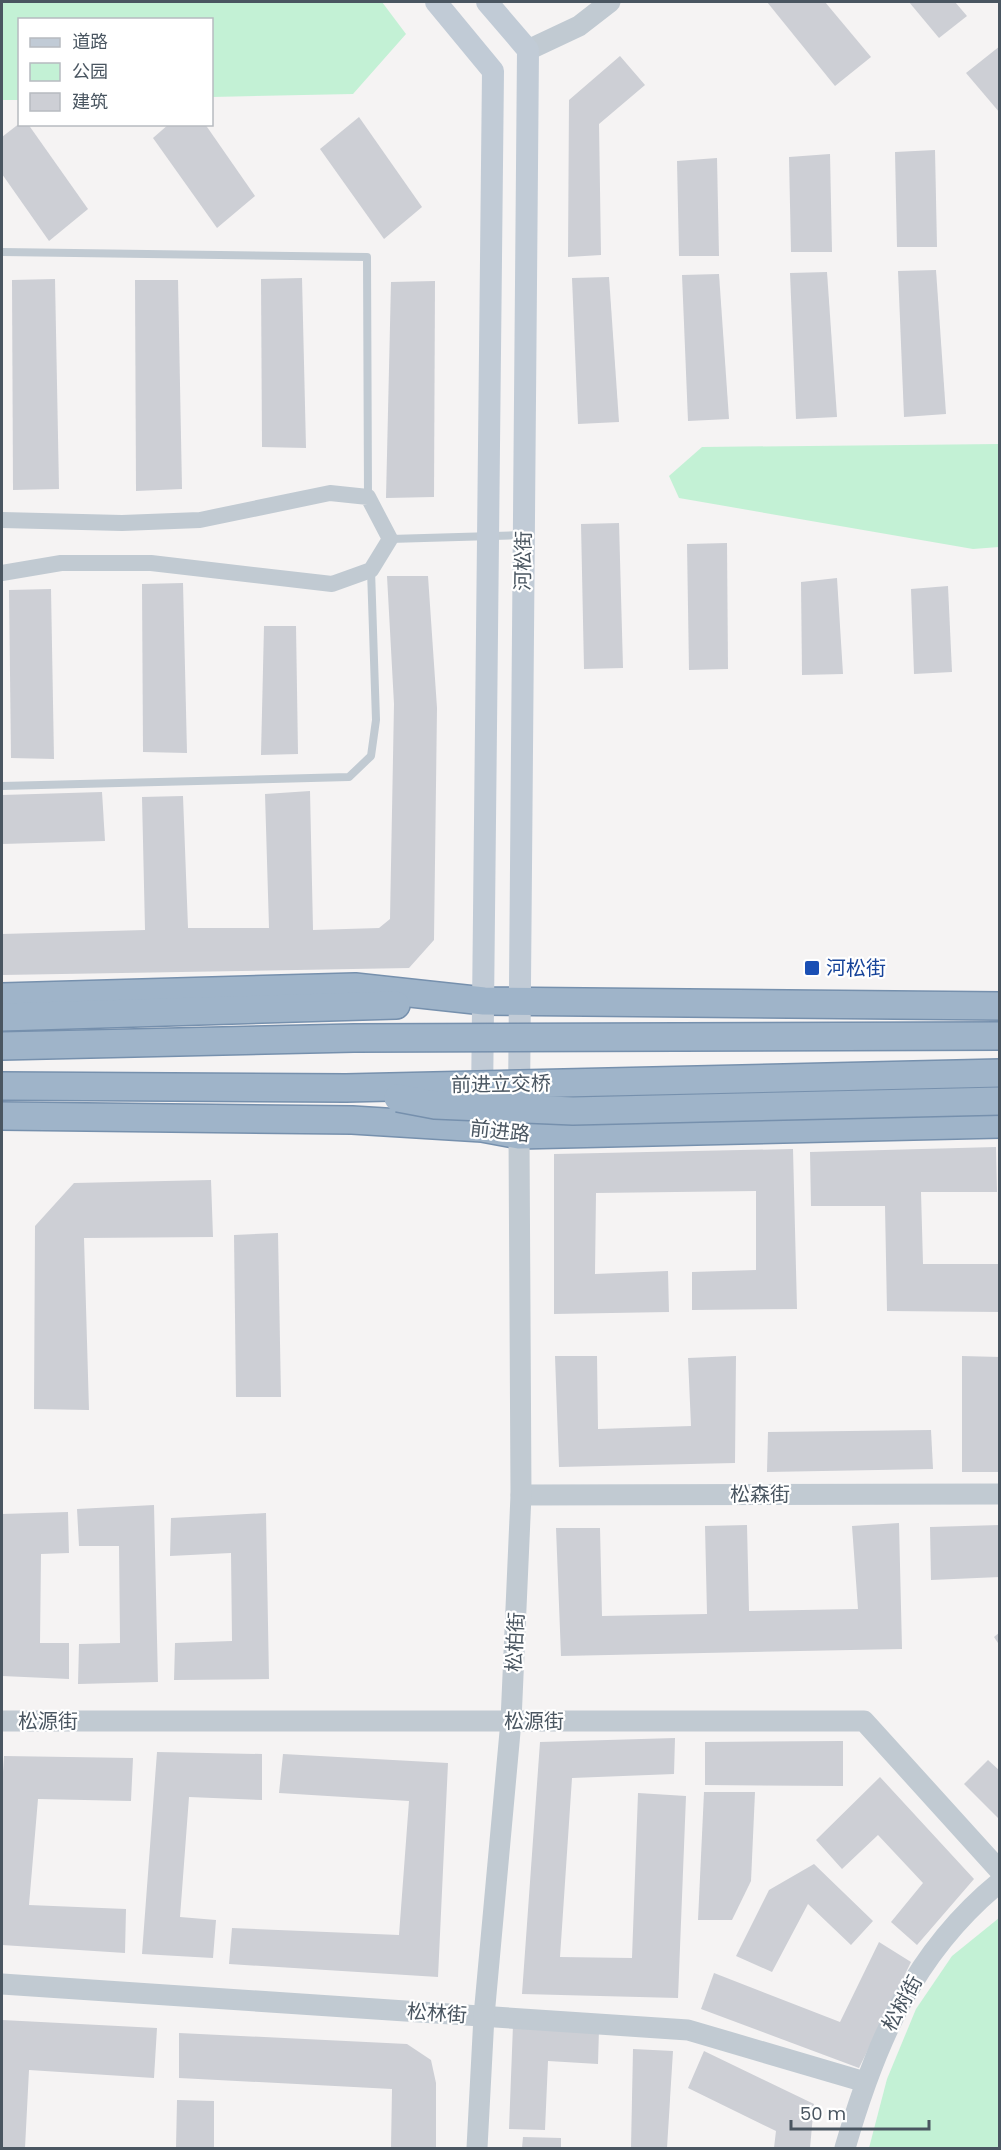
<svg xmlns="http://www.w3.org/2000/svg" width="1001" height="2150" font-family="Poppins,'Noto Sans SC',sans-serif">
	<style>
		.green { fill: #c3f1d5 }
		.building { fill: #cdcfd5 }
		.lines { fill: none; stroke-linecap: round; stroke-linejoin: round }
		.trunk-casing { stroke: #7690ad; stroke-width: 30 }
		.service { stroke: #c1cad2; stroke-width: 8 }
		.minor { stroke: #c1cad2; stroke-width: 16 }
		.tertiary { stroke: #c1cad2; stroke-width: 21 }
		.secondary { stroke: #c1cbd6; stroke-width: 22 }
		.trunk { stroke: #9fb4c9; stroke-width: 27 }
		.trunk-bridge-casing { stroke: #7690ad; stroke-width: 30; stroke-linecap: butt }
		.trunk-bridge { stroke: #9fb4c9; stroke-width: 27 }
		.transit-dot { fill: #1a4fb4; stroke: #fff; stroke-width: 2 }
		.labels { text-anchor: middle; stroke-width: 4.5; stroke-linejoin: round; paint-order: stroke }
		.street-label { font-size: 20px; fill: #4a5661; stroke: #fff }
		.transit-label { font-size: 20px; fill: #164399; stroke: #fff; text-anchor: start }
	</style>
	<rect width="100%" height="100%" fill="#f5f3f3"/>
	<!-- green -->
	<g class="green">
		<polygon points="2,2 382,2 406,34 353,94 212,97 212,20 20,20 19,100 2,100"/>
		<polygon points="999,444 999,547 973,549 679,498 669,476 702,447"/>
		<polygon points="999,1918 999,2148 869,2148 887,2079 916,2009 952,1956"/>
	</g>
	<!-- building -->
	<g class="building">
		<polygon points="767,2 825,2 871,57 835,86"/>
		<polygon points="909,2 955,2 967,16 939,38"/>
		<polygon points="1000,46 1000,113 966,73"/>
		<polygon points="620,56 645,85 599,124 601,255 568,257 569,100"/>
		<polygon points="359,117 422,207 384,239 320,149"/>
		<polygon points="20,123 28,124 88,209 49,241 2,174 2,137"/>
		<polygon points="169,124 205,124 255,196 217,228 153,138"/>
		<polygon points="935,150 937,247 897,247 895,152"/>
		<polygon points="830,154 832,252 791,252 789,157"/>
		<polygon points="717,158 719,256 679,256 677,161"/>
		<polygon points="936,270 946,414 904,417 898,271"/>
		<polygon points="827,272 837,417 796,419 790,273"/>
		<polygon points="719,274 729,419 688,421 682,275"/>
		<polygon points="609,277 619,422 578,424 572,278"/>
		<polygon points="302,278 306,448 262,447 261,279"/>
		<polygon points="55,279 59,489 13,490 12,280"/>
		<polygon points="135,280 178,280 182,489 136,491"/>
		<polygon points="435,281 434,497 386,498 391,282"/>
		<polygon points="619,523 623,668 584,669 581,524"/>
		<polygon points="727,543 728,669 689,670 687,544"/>
		<polygon points="387,576 428,576 437,708 434,940 409,968 2,975 2,934 145,930 142,797 183,796 188,928 269,928 265,794 310,791 313,930 379,928 390,919 394,704"/>
		<polygon points="837,578 843,674 802,675 801,582"/>
		<polygon points="183,583 187,753 143,752 142,584"/>
		<polygon points="948,586 952,672 914,674 911,589"/>
		<polygon points="51,589 54,759 11,758 9,590"/>
		<polygon points="264,626 296,626 298,754 261,755"/>
		<polygon points="102,792 105,841 2,844 2,795"/>
		<polygon points="996,1147 997,1192 921,1192 923,1264 1000,1264 1000,1312 887,1311 885,1206 811,1206 810,1152"/>
		<polygon points="793,1149 797,1309 692,1310 692,1272 756,1270 756,1191 596,1193 595,1274 668,1271 669,1312 554,1314 554,1154"/>
		<polygon points="211,1180 213,1237 84,1238 89,1410 34,1409 35,1226 74,1183"/>
		<polygon points="278,1233 281,1397 236,1397 234,1235"/>
		<polygon points="555,1356 597,1356 598,1429 691,1426 688,1358 736,1356 735,1463 559,1467"/>
		<polygon points="962,1356 1000,1357 1000,1472 962,1472"/>
		<polygon points="931,1430 933,1469 767,1472 768,1432"/>
		<polygon points="154,1505 158,1682 78,1684 79,1644 120,1643 119,1546 79,1546 77,1509"/>
		<polygon points="68,1512 69,1553 41,1554 40,1643 69,1643 69,1679 2,1676 2,1514"/>
		<polygon points="266,1513 269,1679 174,1680 175,1643 232,1641 231,1553 170,1556 171,1518"/>
		<polygon points="899,1523 902,1649 561,1656 556,1528 600,1528 602,1616 707,1614 705,1526 747,1525 749,1611 858,1609 852,1526"/>
		<polygon points="1000,1525 1000,1577 931,1580 930,1527"/>
		<polygon points="1000,1632 1000,1646 994,1637"/>
		<polygon points="675,1738 674,1774 572,1778 560,1957 632,1958 638,1793 686,1796 678,1998 522,1994 540,1742"/>
		<polygon points="843,1741 843,1786 705,1785 705,1742"/>
		<polygon points="157,1752 262,1754 262,1800 189,1797 180,1917 216,1920 213,1958 142,1954"/>
		<polygon points="283,1754 448,1763 438,1977 229,1964 232,1928 399,1935 409,1801 279,1793"/>
		<polygon points="4,1756 133,1758 131,1801 38,1799 29,1905 126,1909 125,1953 2,1945 2,1788"/>
		<polygon points="988,1760 1000,1771 1000,1820 964,1784"/>
		<polygon points="880,1777 974,1879 917,1945 891,1922 923,1883 878,1835 842,1869 816,1840"/>
		<polygon points="704,1792 755,1792 751,1881 732,1920 698,1920"/>
		<polygon points="814,1864 873,1921 851,1945 808,1904 772,1972 736,1956 769,1890"/>
		<polygon points="879,1942 911,1962 859,2068 701,2009 714,1973 840,2022"/>
		<polygon points="2,2020 157,2028 154,2078 29,2070 25,2148 2,2148"/>
		<polygon points="513,2025 599,2029 598,2064 548,2061 545,2130 509,2129"/>
		<polygon points="179,2033 407,2044 431,2060 436,2083 436,2148 391,2148 392,2089 179,2078"/>
		<polygon points="633,2049 673,2051 667,2148 631,2148"/>
		<polygon points="704,2051 814,2104 810,2148 774,2148 776,2131 688,2088"/>
		<polygon points="177,2100 214,2101 214,2148 176,2148"/>
		<polygon points="523,2137 561,2138 561,2148 522,2148"/>
	</g>
	<g class="lines">
		<defs>
			<g id="trunk">
				<polyline points="2,997 355,987 484,1001 1000,1006"/>
				<polyline points="2,1017 396,1005"/>
				<polyline points="2,1116 352,1120 482,1128 519,1135 1000,1124"/>
			</g>
		</defs>
		<!-- trunk casing -->
		<use href="#trunk" class="trunk-casing"/>
		<!-- service -->
		<g class="service">
			<polyline points="2,252 367,257 368,497"/>
			<polyline points="390,539 523,535"/>
			<polyline points="2,786 349,777 371,756 376,720 371,570"/>
		</g>
		<!-- minor -->
		<polyline class="minor" points="2,520 122,523 200,520 330,493 368,497 390,539 371,570 332,584 151,563 61,563 2,573"/>
		<!-- tertiary -->
		<g class="tertiary">
			<polyline points="528,50 579,26 610,2"/>
			<polyline points="521,1495 1000,1494"/>
			<polyline points="2,1721 864,1721 1000,1871"/>
			<polyline points="2,1984 688,2030 865,2082"/>
			<polyline points="477,2148 484,2016 511,1721 521,1495 519,1135"/>
			<path d="M 845,2148 C 875,2044 913,1953 1000,1882"/>
		</g>
		<!-- secondary -->
		<g class="secondary">
			<polyline points="436,2 493,71 482,1102"/>
			<polyline points="487,2 528,50 519,1101"/>
		</g>
		<!-- trunk -->
		<use href="#trunk" class="trunk"/>
		<defs>
			<g id="trunk-bridge">
				<polyline points="2,1046 354,1038 1000,1036"/>
				<polyline points="2,1086 346,1088 1000,1073"/>
				<polyline points="398,1098 435,1105 573,1111 1000,1101"/>
			</g>
		</defs>
		<!-- trunk-bridge casing -->
		<use href="#trunk-bridge" class="trunk-bridge-casing"/>
		<!-- trunk-bridge -->
		<use href="#trunk-bridge" class="trunk-bridge"/>
	</g>
	<!-- markers -->
	<rect class="transit-dot" x="804" y="960" width="16" height="16" rx="3"/>
	<g class="labels">
		<!-- street labels -->
		<g class="street-label">
			<text transform="translate(523 561) rotate(-89)" y="7">河松街</text>
			<text transform="translate(501 1084) rotate(-1)" y="7">前进立交桥</text>
			<text transform="translate(500 1131) rotate(6)" y="7">前进路</text>
			<text x="760" y="1501">松森街</text>
			<text transform="translate(515 1642) rotate(-87)" y="7">松柏街</text>
			<text x="48" y="1728">松源街</text>
			<text x="534" y="1728">松源街</text>
			<text transform="translate(902 2003) rotate(-61)" y="7">松树街</text>
			<text transform="translate(437 2013) rotate(4)" y="7">松林街</text>
		</g>
		<!-- transit labels -->
		<g class="transit-label">
			<text x="826" y="975">河松街</text>
		</g>
	</g>
	<!-- border -->
	<rect width="1001" height="2150" fill="none" stroke="#4a5661" stroke-width="6"/>
	<!-- legend -->
	<rect x="18" y="18" width="195" height="108" fill="#ffffff" stroke="#b7bbc0" stroke-width="1.5"/>
	<rect x="30" y="38" width="30" height="9" fill="#c1cbd6" stroke="#b7bbc0" stroke-width="1.5"/>
	<text x="72" y="48" font-size="18" fill="#4a5661">道路</text>
	<rect x="30" y="63" width="30" height="18" fill="#c3f1d5" stroke="#b7bbc0" stroke-width="1.5"/>
	<text x="72" y="78" font-size="18" fill="#4a5661">公园</text>
	<rect x="30" y="93" width="30" height="18" fill="#cdcfd5" stroke="#b7bbc0" stroke-width="1.5"/>
	<text x="72" y="108" font-size="18" fill="#4a5661">建筑</text>
	<!-- scale -->
	<path d="M791 2120v9h138v-9" fill="none" stroke="#4a5661" stroke-width="3"/>
	<text x="800" y="2120" font-size="18" fill="#4a5661" stroke="#ffffff" stroke-width="4.5" paint-order="stroke">50 m</text>
</svg>
